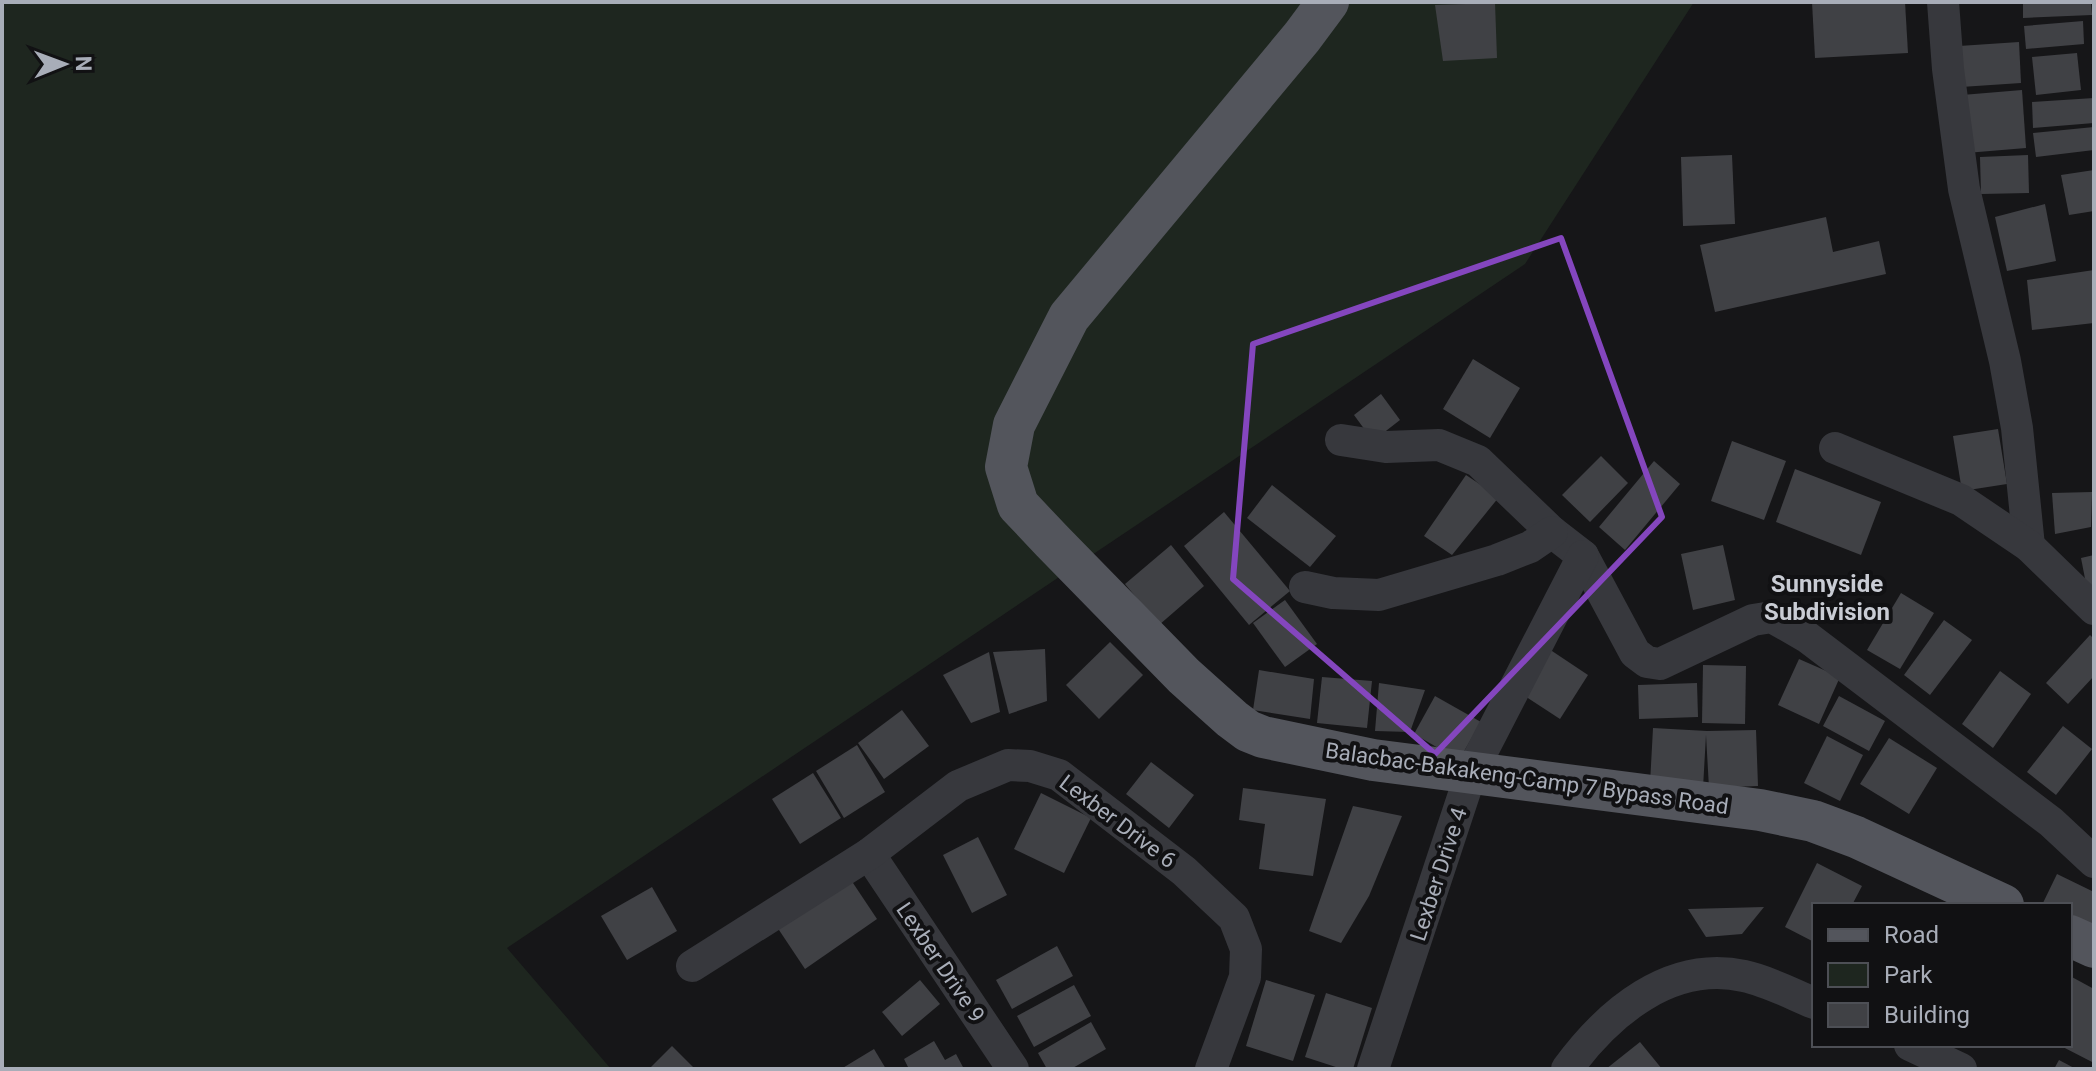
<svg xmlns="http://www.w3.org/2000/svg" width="2096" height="1071" font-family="Roboto,sans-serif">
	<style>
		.green { fill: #1e261f }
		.building { fill: #404145 }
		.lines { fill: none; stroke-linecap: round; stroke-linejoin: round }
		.minor { stroke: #37383d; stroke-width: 32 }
		.major { stroke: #53555c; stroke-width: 42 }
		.marked { fill: none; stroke: #8446be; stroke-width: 6; stroke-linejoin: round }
		.labels { text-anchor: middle; stroke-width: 8; stroke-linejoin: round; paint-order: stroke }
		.street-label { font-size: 22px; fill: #a8adb8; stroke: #111113 }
		.neighbourhood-label { font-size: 24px; font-weight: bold; fill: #c9ccd4; stroke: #111113 }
	</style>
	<rect width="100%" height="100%" fill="#161618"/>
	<!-- green -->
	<polygon class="green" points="2,2 1694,2 1525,264 507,948 611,1069 2,1069"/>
	<!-- building -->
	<g class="building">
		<polygon points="1812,2 1905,2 1908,53 1815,58"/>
		<polygon points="2023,2 2091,2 2092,15 2023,18"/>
		<polygon points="1495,3 1497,58 1443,61 1435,5"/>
		<polygon points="2083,21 2084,44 2026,49 2024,26"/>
		<polygon points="2019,42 2021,83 1961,87 1959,46"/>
		<polygon points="2077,53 2081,90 2036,95 2032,57"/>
		<polygon points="2022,90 2026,148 1966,153 1962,95"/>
		<polygon points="2094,98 2094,123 2033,128 2032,102"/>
		<polygon points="2094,127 2094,150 2036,157 2033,133"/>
		<polygon points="1732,155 1735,224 1683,226 1681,157"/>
		<polygon points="2028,155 2029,193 1981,194 1980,157"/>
		<polygon points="2094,170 2094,211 2069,215 2061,175"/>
		<polygon points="2045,204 2056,261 2007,271 1995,217"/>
		<polygon points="1826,217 1833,252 1879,241 1886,274 1715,312 1700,245"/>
		<polygon points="2094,270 2094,323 2032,330 2027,280"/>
		<polygon points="1473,359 1520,388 1490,438 1443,409"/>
		<polygon points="1381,394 1400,420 1373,441 1354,415"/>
		<polygon points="1998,429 2007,484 1962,491 1953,436"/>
		<polygon points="1732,441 1786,461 1764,520 1711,501"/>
		<polygon points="1601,456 1628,483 1590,522 1562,495"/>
		<polygon points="1654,461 1680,484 1625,550 1599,527"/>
		<polygon points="1795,469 1881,502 1861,555 1776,522"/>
		<polygon points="1466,475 1499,497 1452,555 1424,536"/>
		<polygon points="1272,485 1336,536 1310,567 1247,518"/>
		<polygon points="2092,492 2091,527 2055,534 2052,493"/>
		<polygon points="1224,512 1290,591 1249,625 1184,546"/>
		<polygon points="1171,545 1204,586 1159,625 1125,584"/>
		<polygon points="1723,545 1735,600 1693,610 1681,554"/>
		<polygon points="2094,555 2094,593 2088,594 2081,558"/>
		<polygon points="1901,593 1934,613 1900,669 1867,650"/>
		<polygon points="1285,600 1317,644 1285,667 1253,623"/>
		<polygon points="1944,620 1972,640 1930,695 1904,675"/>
		<polygon points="2090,635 2094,639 2094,676 2068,704 2046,683"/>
		<polygon points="1110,642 1143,675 1099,719 1066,685"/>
		<polygon points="1045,649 1047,701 1009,714 993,652"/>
		<polygon points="1549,649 1588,675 1560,719 1520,693"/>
		<polygon points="989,652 1000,712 971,723 943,675"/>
		<polygon points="1799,659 1840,677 1819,724 1778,705"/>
		<polygon points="1703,665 1746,666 1745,724 1702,723"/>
		<polygon points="1259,670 1314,679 1310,719 1253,710"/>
		<polygon points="2000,671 2031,694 1993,748 1962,724"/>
		<polygon points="1322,677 1372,681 1367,728 1317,723"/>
		<polygon points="1379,683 1425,690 1410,732 1375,731"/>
		<polygon points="1697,683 1698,717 1639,719 1638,685"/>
		<polygon points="1435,696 1481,722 1459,760 1414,734"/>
		<polygon points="1839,696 1885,721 1869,751 1823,726"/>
		<polygon points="902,710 929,746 884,779 858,743"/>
		<polygon points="2063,726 2092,749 2056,795 2027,772"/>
		<polygon points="1653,728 1707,731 1756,730 1758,786 1709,788 1706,735 1703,788 1650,784"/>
		<polygon points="1827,736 1863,755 1840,801 1804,783"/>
		<polygon points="1889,738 1937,768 1909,814 1860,784"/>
		<polygon points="857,745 885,792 844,818 816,771"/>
		<polygon points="1151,762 1194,795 1169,828 1126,794"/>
		<polygon points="813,773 841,818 800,844 772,799"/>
		<polygon points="1243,788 1326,799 1313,876 1259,869 1265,824 1239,820"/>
		<polygon points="1041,793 1091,818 1064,873 1014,849"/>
		<polygon points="1353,806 1402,816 1369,896 1341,943 1309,931"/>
		<polygon points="978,837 1007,895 972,913 943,855"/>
		<polygon points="1817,863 1862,886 1852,905 1814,905 1814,942 1785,927"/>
		<polygon points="847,874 877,919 805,969 775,924"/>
		<polygon points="2057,874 2094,892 2094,921 2086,934 2070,926 2070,905 2042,905"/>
		<polygon points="652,887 677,931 627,960 601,916"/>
		<polygon points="1764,907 1742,934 1706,937 1688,909"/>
		<polygon points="1057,946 1073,976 1012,1009 996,980"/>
		<polygon points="2070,976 2094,989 2094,1063 2059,1045 2070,1045"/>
		<polygon points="920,980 940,1004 902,1036 882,1012"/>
		<polygon points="1266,980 1315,995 1293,1061 1246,1046"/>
		<polygon points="1074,985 1091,1016 1034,1047 1017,1016"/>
		<polygon points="1326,993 1372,1008 1353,1069 1342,1069 1305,1057"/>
		<polygon points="1091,1022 1106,1049 1071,1069 1047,1069 1038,1053"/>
		<polygon points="934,1041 945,1060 956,1054 964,1069 909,1069 904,1059"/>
		<polygon points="1640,1042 1662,1069 1606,1069"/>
		<polygon points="672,1046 695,1069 649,1069"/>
		<polygon points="874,1049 886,1069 841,1069"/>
		<polygon points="2059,1060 2076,1069 2054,1069"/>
	</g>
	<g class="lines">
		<!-- minor -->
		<g class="minor">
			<polyline points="1943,2 1948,69 1964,189 2005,361 2017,428 2029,546"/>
			<polyline points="1341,440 1386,447 1439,445 1478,461 1552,532 1583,556 1635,653 1647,662 1660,664 1753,620 1772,617 1807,637 2051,822 2094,862"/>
			<polyline points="1835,448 1961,500 2029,546 2094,609"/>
			<polyline points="1305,587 1333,593 1379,595 1497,560 1530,547 1552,532"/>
			<polyline points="869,854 1013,1069"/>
			<polyline points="692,966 869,854 958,786 1008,765 1030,766 1059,775 1184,871 1234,918 1246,949 1245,977 1211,1069"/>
			<polyline points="1910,1045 1961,1069"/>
			<polyline points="1373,1069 1471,773 1583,556"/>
			<path d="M 1567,1069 C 1608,1013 1670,960 1744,976 C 1768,981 1792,994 1814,1003"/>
		</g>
		<!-- major -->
		<g class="major">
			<polyline points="1328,2 1302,37 1069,317 1014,425 1006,467 1018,505 1052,541 1184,676 1232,719 1248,731 1263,737 1373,760 1760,810 1813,821 1856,837 2003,905"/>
			<polyline points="2070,936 2094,947"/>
		</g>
	</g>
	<!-- marked area -->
	<path class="marked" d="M 1561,238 L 1662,517 L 1435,754 L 1233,579 L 1253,344 Z"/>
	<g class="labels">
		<!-- street labels -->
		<g class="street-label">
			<text transform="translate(1527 778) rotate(8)" y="8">Balacbac-Bakakeng-Camp 7 Bypass Road</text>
			<text transform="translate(1118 821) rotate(37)" y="8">Lexber Drive 6</text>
			<text transform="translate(1438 874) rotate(-72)" y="8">Lexber Drive 4</text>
			<text transform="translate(941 962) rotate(56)" y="8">Lexber Drive 9</text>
		</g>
		<!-- neighbourhood labels -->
		<g class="neighbourhood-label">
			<text x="1827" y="592">Sunnyside<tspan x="1827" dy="28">Subdivision</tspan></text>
		</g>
	</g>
	<!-- border -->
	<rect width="2096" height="1071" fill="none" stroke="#a8adb8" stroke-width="8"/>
	<!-- legend -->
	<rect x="1812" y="903" width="260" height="144" fill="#111113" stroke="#4d4f55" stroke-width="2"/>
	<rect x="1828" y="929" width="40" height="12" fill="#53555c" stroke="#4d4f55" stroke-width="2"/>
	<text x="1884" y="943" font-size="24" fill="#a8adb8">Road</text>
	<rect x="1828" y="963" width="40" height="24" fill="#1e261f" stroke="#4d4f55" stroke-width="2"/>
	<text x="1884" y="983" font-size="24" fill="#a8adb8">Park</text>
	<rect x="1828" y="1003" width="40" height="24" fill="#404145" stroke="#4d4f55" stroke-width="2"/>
	<text x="1884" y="1023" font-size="24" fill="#a8adb8">Building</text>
	<!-- north arrow -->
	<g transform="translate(64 64) rotate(89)" stroke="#111113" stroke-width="6" paint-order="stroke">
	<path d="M0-6L14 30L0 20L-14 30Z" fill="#a8adb8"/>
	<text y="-12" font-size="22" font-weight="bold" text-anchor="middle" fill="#a8adb8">N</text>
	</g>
</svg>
